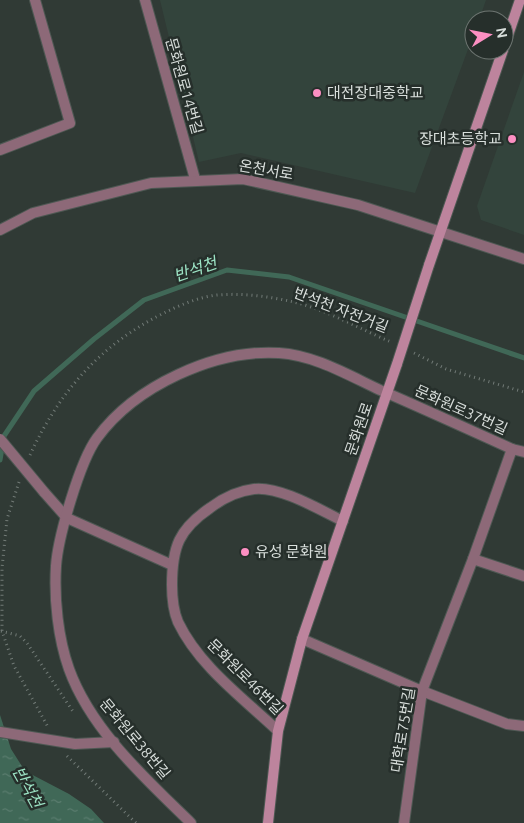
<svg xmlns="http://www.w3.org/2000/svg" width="524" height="823" font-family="Ubuntu,'Noto Sans KR',sans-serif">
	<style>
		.built { fill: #33443c }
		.water { fill: url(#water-ripples) }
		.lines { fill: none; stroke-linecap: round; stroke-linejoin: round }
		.stream { stroke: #406857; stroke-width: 5 }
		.street-casing { stroke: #4e5853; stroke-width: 12 }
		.secondary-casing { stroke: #4e5853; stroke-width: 12 }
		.path { stroke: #727b77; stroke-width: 3; stroke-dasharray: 1 4; stroke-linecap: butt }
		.street { stroke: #8d6978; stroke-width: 10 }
		.secondary { stroke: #bd849d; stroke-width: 10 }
		.street-bridge-casing { stroke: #4e5853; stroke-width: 12; stroke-linecap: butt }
		.secondary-bridge-casing { stroke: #4e5853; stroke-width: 12; stroke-linecap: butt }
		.street-bridge { stroke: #8d6978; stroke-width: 10 }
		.secondary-bridge { stroke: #bd849d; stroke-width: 10 }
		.poi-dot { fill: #fc8fc2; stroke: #262f2b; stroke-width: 2 }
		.labels { text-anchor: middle; stroke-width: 5; stroke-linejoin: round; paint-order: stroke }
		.street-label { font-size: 15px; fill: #d8dedb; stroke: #262f2b }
		.poi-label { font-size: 15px; fill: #d8dedb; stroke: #262f2b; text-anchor: start }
		.water-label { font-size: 16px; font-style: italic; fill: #9de4c5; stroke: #262f2b }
	</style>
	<defs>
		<pattern id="water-ripples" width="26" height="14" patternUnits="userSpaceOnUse" patternTransform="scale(1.25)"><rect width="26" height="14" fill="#406857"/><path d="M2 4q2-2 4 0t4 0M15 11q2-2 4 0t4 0" fill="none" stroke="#5b7d6f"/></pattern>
	</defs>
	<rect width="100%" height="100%" fill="#303a35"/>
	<!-- built -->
	<g class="built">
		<polygon points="160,0 486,0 479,20 474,20 474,33 415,193 241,153 199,162"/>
		<polygon points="524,72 524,235 481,220 477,206"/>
	</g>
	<!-- water -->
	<polygon class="water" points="0,715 11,749 25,771 69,794 91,809 104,823 0,823"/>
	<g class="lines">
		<!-- stream -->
		<polyline class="stream" points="0,460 4,436 34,391 94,339 144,300 227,270 289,277 524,358"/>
		<defs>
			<g id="street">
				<polyline points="145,0 195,179"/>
				<polyline points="0,150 70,123 35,0"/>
				<polyline points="0,230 33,213 151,183 243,179 358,205 524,259"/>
				<polyline points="44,492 67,518 172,565"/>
				<polyline points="473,559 524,576"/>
				<polyline points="302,639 422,691 507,724 524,726"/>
				<path d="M 278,731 C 243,698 199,666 178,622 C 173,610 172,598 172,585 C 172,547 179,529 210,508 C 223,498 237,491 254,489 C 280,486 320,510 343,521"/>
				<polyline points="75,744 114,742"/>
				<path d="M 191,823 C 146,779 91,730 69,669 C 58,638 54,599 56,566 C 58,537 80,461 97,438 C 135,386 215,349 279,353 C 314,355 348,375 380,390 C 424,409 468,429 512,449 L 524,452"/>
				<polyline points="404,823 422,691 473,559 512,449"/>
			</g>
			<g id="secondary">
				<polyline points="504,47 520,0"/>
				<polyline points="429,265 503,50"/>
				<polyline points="268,823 278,731 302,639 397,364"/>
			</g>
		</defs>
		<!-- street casing -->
		<use href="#street" class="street-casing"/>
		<!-- secondary casing -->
		<use href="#secondary" class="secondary-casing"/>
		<!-- path -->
		<g class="path">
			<polyline points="414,353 446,369 524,392"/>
			<path d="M 30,455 C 59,392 101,344 164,313 C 180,305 199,297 217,295 C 241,293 266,296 289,301 C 321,307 360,329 391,342"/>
			<polyline points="19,482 7,519 2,568 2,631 14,666 48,727"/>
			<polyline points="1,631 20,636 27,643 74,713"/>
			<polyline points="67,756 136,823"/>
		</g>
		<!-- street -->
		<use href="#street" class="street"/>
		<!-- secondary -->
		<use href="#secondary" class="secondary"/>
		<defs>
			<g id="street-bridge">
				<polyline points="0,439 44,492"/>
				<polyline points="0,732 75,744"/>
			</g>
			<polyline id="secondary-bridge" points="397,364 429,265"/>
		</defs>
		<!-- street-bridge casing -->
		<use href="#street-bridge" class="street-bridge-casing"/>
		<!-- secondary-bridge casing -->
		<use href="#secondary-bridge" class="secondary-bridge-casing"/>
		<!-- street-bridge -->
		<use href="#street-bridge" class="street-bridge"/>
		<!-- secondary-bridge -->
		<use href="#secondary-bridge" class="secondary-bridge"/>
	</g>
	<!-- markers -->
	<g class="poi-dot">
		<circle cx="317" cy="93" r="5"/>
		<circle cx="512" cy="139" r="5"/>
		<circle cx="245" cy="552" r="5"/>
	</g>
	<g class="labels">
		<!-- street labels -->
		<g class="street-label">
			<text transform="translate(184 86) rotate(74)" y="5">문화원로14번길</text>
			<text transform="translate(266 170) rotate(10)" y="5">온천서로</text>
			<text transform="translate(341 310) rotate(21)" y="5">반석천 자전거길</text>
			<text transform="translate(461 410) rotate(24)" y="5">문화원로37번길</text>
			<text transform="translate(359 429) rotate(-71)" y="5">문화원로</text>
			<text transform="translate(245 677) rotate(45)" y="5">문화원로46번길</text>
			<text transform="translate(403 730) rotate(-81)" y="5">대학로75번길</text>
			<text transform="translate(135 739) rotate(50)" y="5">문화원로38번길</text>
		</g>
		<!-- poi labels -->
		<g class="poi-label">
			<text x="327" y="98">대전장대중학교</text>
			<text x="502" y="144" text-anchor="end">장대초등학교</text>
			<text x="255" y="557">유성 문화원</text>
		</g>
		<!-- water labels -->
		<g class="water-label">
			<text transform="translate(195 269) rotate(-19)" y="6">반석천</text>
			<text transform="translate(28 787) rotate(61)" y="6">반석천</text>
		</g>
	</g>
	<!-- north arrow -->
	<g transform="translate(489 35) rotate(80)"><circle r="24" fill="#262f2b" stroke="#6d7571"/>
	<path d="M0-4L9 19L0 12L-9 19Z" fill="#fc8fc2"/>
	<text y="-8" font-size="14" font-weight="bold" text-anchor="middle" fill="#d8dedb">N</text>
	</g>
</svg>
